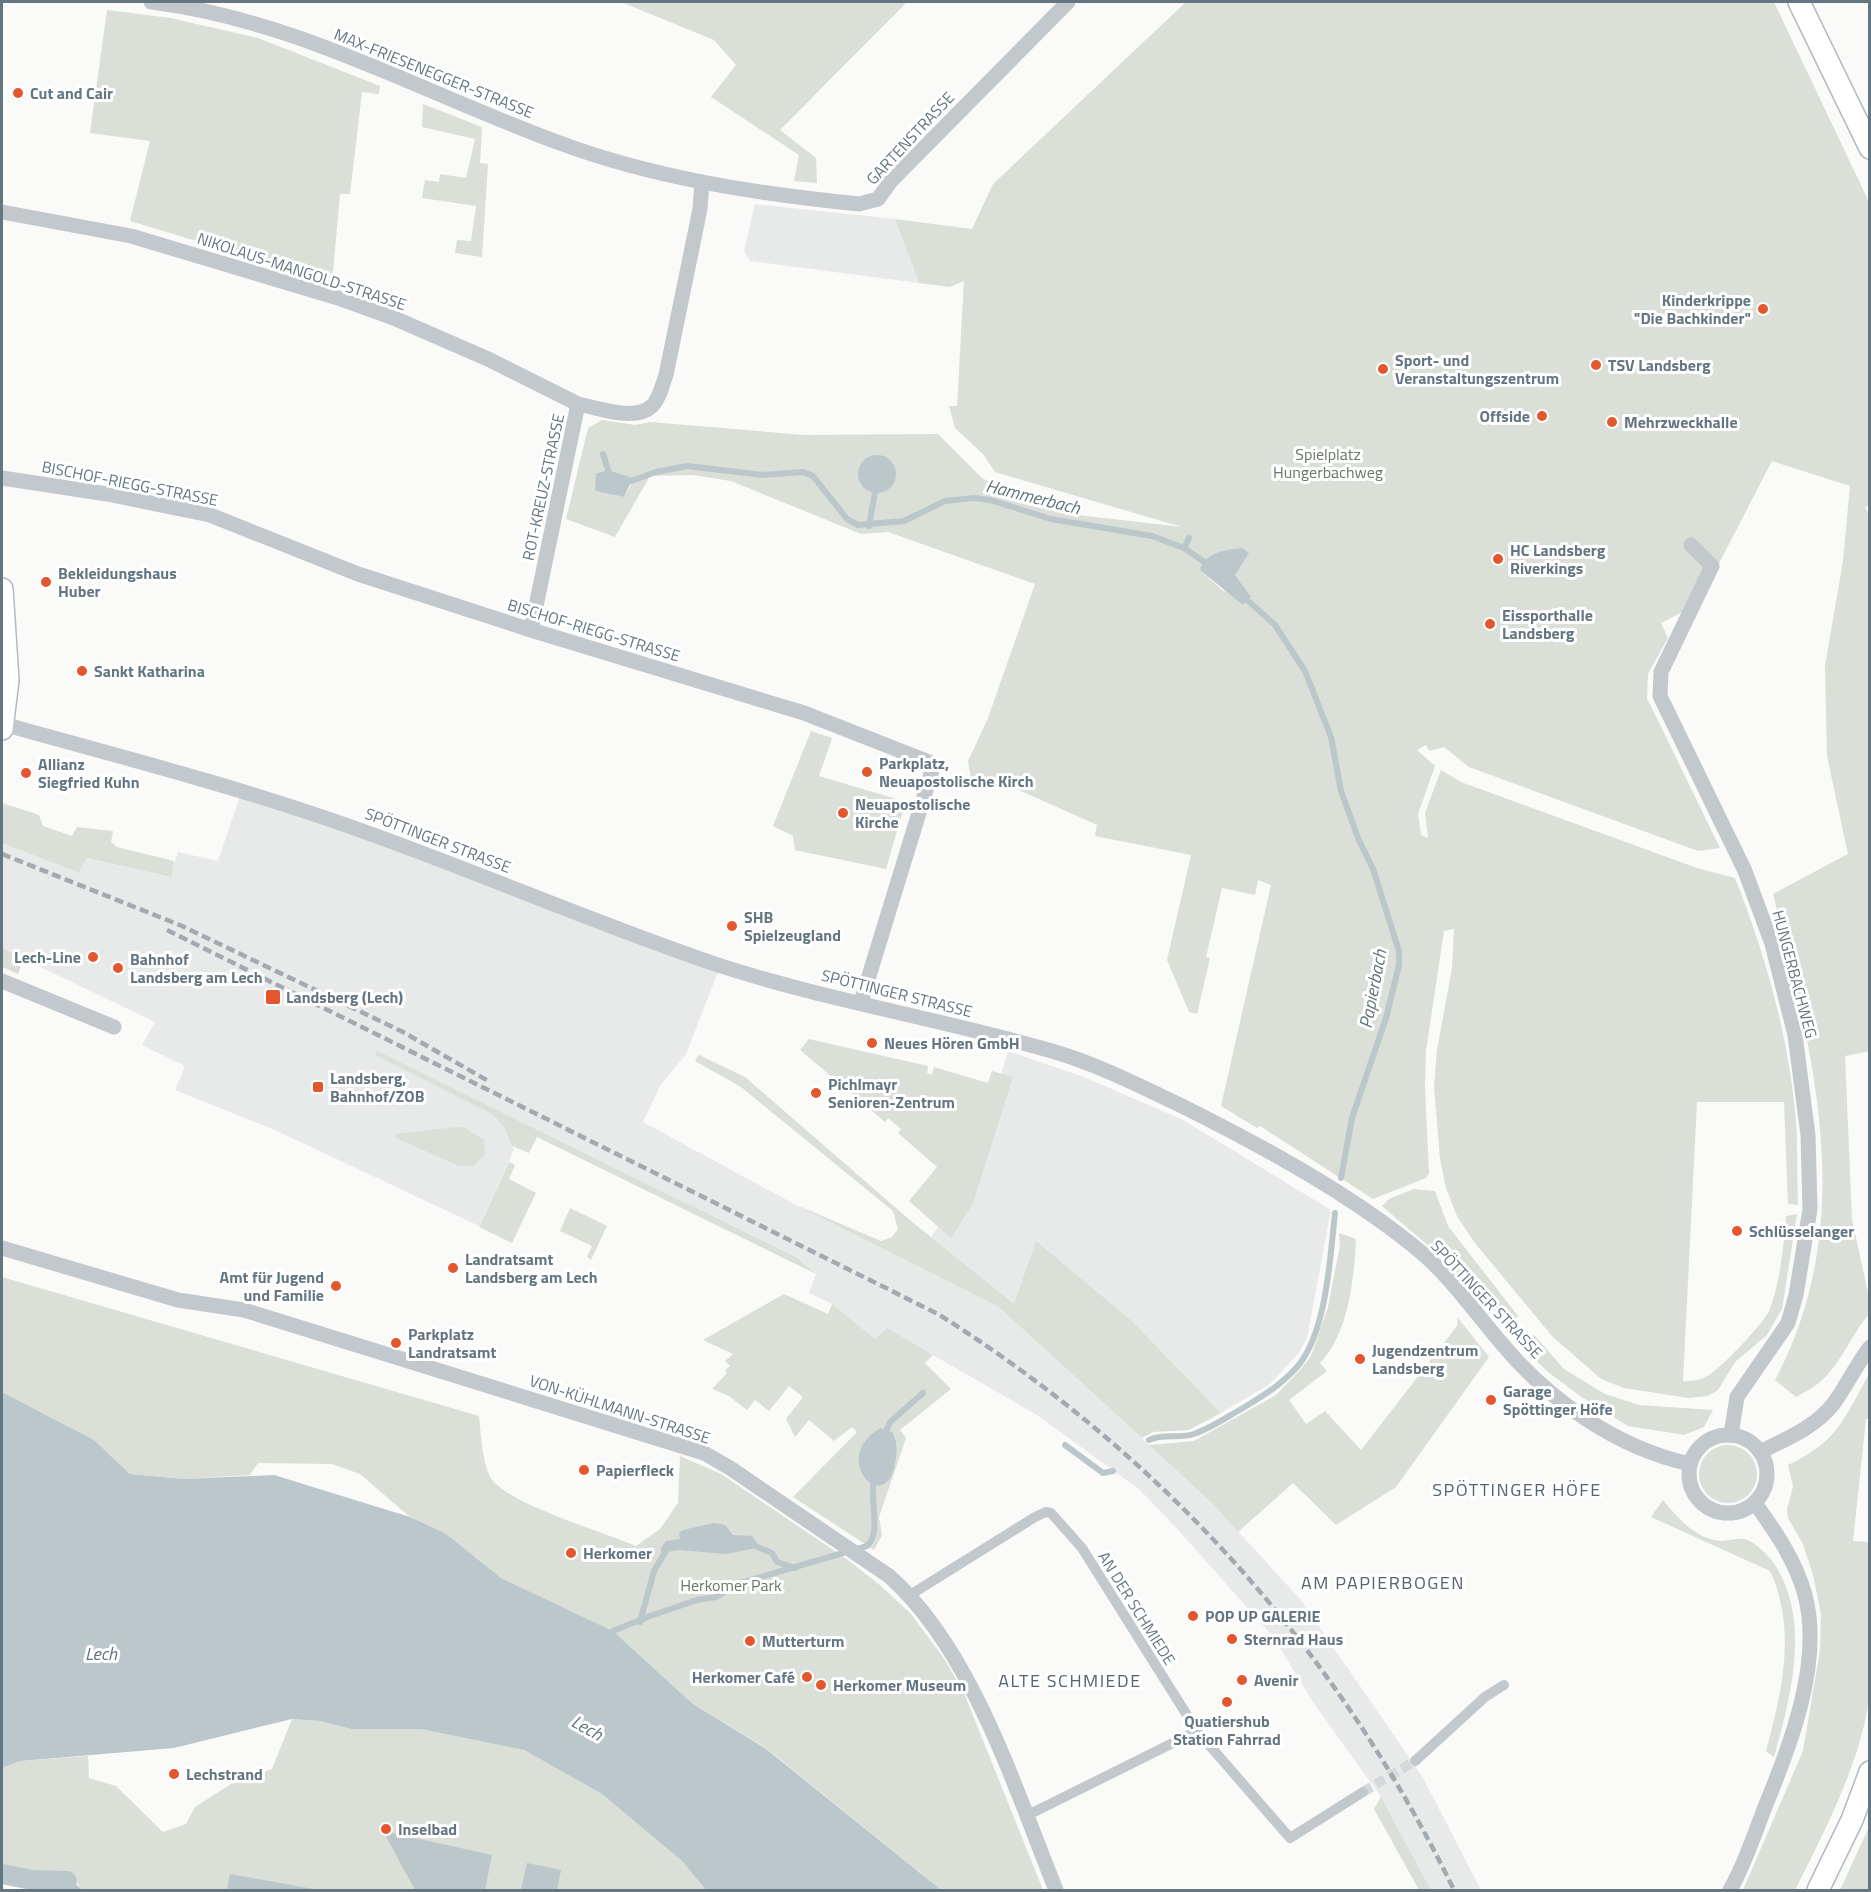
<svg xmlns="http://www.w3.org/2000/svg" width="1871" height="1892" font-family="'Titillium Web',sans-serif">
	<style>
		.built { fill: #e8e9e9 }
		.green { fill: #dadfd7; fill-rule: evenodd }
		.water { fill: #bbc7cb }
		.lines { fill: none; stroke-linecap: round; stroke-linejoin: round }
		.stream { stroke: #bbc7cb; stroke-width: 6 }
		.canal { stroke: #bbc7cb; stroke-width: 20 }
		.pedestrian-tunnel { stroke: #d5d9db; stroke-width: 10; stroke-dasharray: 10 5; stroke-linecap: butt }
		.secondary-casing { stroke: #b3babf; stroke-width: 24 }
		.pedestrian { stroke: #c3c8cc; stroke-width: 10 }
		.minor { stroke: #c3c8cc; stroke-width: 15 }
		.secondary { stroke: #fff; stroke-width: 21 }
		.rail { stroke: #a2aab0; stroke-width: 4.5; stroke-dasharray: 9 4.5; stroke-linecap: butt }
		.poi-dot { fill: #e4572e; stroke: #fff; stroke-width: 2 }
		.labels { text-anchor: middle; stroke-width: 6; stroke-linejoin: round; paint-order: stroke }
		.street-label { font-size: 16px; fill: #657683; stroke: #fff }
		.poi-label { font-size: 16px; font-weight: bold; fill: #657683; stroke: #fff; text-anchor: start }
		.park-label { font-size: 16px; fill: #687a64; stroke: #fff }
		.water-label { font-size: 18px; font-style: italic; fill: #60757c; stroke: #fff }
		.neighbourhood-label { font-size: 18px; letter-spacing: 1.5px; fill: #57646e; stroke: #fff }
	</style>
	<rect width="100%" height="100%" fill="#fafaf8"/>
	<!-- built -->
	<g class="built">
		<polygon points="755,204 895,219 919,283 750,261 744,251"/>
		<polygon points="240,796 365,839 718,972 686,1054 660,1086 643,1122 794,1204 1000,1307 1213,1504 1300,1599 1422,1776 1481,1890 1431,1890 1381,1797 1315,1705 1274,1638 1182,1534 1140,1490 1037,1415 888,1329 876,1340 832,1304 809,1293 816,1274 796,1257 517,1120 504,1127 514,1150 479,1226 277,1131 175,1090 185,1066 142,1045 155,1022 24,959 18,974 2,967 2,843 79,873 85,858 170,877 178,852 218,861"/>
		<polygon points="1008,1051 1084,1077 1183,1120 1331,1210 1307,1338 1299,1353 1270,1384 1221,1413 1132,1321 1036,1242 1014,1305 931,1237 969,1181"/>
	</g>
	<!-- green -->
	<g class="green">
		<polygon points="621,2 907,2 780,130 816,158 817,183 794,181 799,155 711,97 736,65 714,40"/>
		<path d="M 1186,2 L 1774,2 L 1869,202 L 1870,505 L 1865,507 L 1870,517 L 1870,1051 L 1845,1056 L 1852,1219 L 1868,1293 L 1869,1292 L 1869,1314 C 1851,1335 1841,1364 1820,1382 C 1813,1388 1804,1392 1796,1397 L 1775,1380 C 1859,1221 1814,1059 1773,894 L 1848,854 L 1827,756 L 1825,666 L 1843,561 L 1850,486 L 1772,461 L 1698,604 L 1661,623 L 1668,638 L 1648,674 L 1647,698 L 1720,848 L 1698,851 L 1469,767 L 1444,747 L 1429,751 L 1426,745 L 1417,750 L 1435,766 L 1418,814 L 1421,835 L 1428,838 L 1425,813 L 1441,770 L 1461,782 L 1697,868 L 1735,878 C 1766,956 1789,1038 1796,1122 C 1798,1150 1797,1178 1798,1205 L 1788,1204 L 1784,1102 L 1697,1102 L 1683,1381 C 1692,1382 1701,1380 1709,1375 C 1722,1367 1763,1324 1769,1311 C 1780,1284 1784,1244 1786,1216 L 1797,1214 L 1782,1309 L 1767,1335 L 1735,1362 L 1718,1390 L 1708,1396 L 1688,1398 L 1624,1388 L 1601,1379 L 1552,1336 L 1474,1242 L 1457,1216 L 1446,1188 L 1440,1159 L 1434,1086 L 1437,1050 L 1452,968 L 1454,929 L 1444,931 L 1426,1051 L 1425,1087 L 1429,1173 L 1426,1178 L 1373,1199 L 1260,1126 L 1257,1128 L 1221,1106 L 1271,885 L 1258,880 L 1255,895 L 1222,888 L 1206,957 L 1210,958 L 1197,1014 L 1189,1012 L 1167,960 L 1191,855 L 1095,836 L 1097,825 L 992,778 L 971,779 L 968,761 L 988,718 L 1035,584 L 888,532 L 861,534 L 731,481 L 692,475 L 650,476 L 615,537 L 566,519 L 588,428 L 602,420 L 635,425 L 650,422 L 805,435 L 938,434 L 983,479 L 1002,487 L 1078,515 L 1182,527 L 995,472 L 983,454 L 955,428 L 949,406 L 957,406 L 964,281 L 950,287 L 919,283 L 895,219 L 972,229 L 993,184 ZM 608,470 L 634,480 L 624,497 L 595,491 L 597,472 ZM 1200,570 L 1235,573 L 1236,578 L 1251,598 L 1249,601 L 1222,590 Z"/>
		<polygon points="107,10 170,18 258,38 380,86 379,94 362,92 350,194 340,194 332,282 130,221 150,141 90,133"/>
		<polygon points="423,104 482,127 480,163 488,164 482,257 455,253 457,240 471,241 476,206 422,198 425,180 439,182 440,174 466,178 475,139 422,127"/>
		<polygon points="811,731 832,738 819,776 903,801 904,807 886,869 795,850 793,836 773,826"/>
		<polygon points="2,803 39,815 43,826 72,836 77,827 113,831 111,842 117,847 174,861 171,877 86,858 79,873 2,843"/>
		<polygon points="2,948 23,959 18,974 2,967"/>
		<polygon points="809,1039 928,1066 927,1073 932,1075 934,1067 988,1083 992,1071 1013,1077 973,1203 951,1238 909,1201 937,1167 898,1133 901,1129 888,1118 885,1122 800,1050"/>
		<polygon points="377,1051 796,1257 816,1274 537,1137 529,1153 512,1146 504,1127 492,1114 375,1055"/>
		<polygon points="699,1055 745,1077 911,1221 1014,1304 1036,1241 1132,1321 1221,1413 1189,1430 1153,1432 1142,1438 999,1307 794,1204 881,1241 892,1237 898,1229 893,1211 741,1087 695,1061"/>
		<polygon points="457,1127 465,1128 484,1140 485,1154 474,1166 459,1166 396,1138 395,1134"/>
		<polygon points="509,1162 515,1165 509,1179 536,1193 512,1243 479,1227"/>
		<polygon points="1414,1189 1435,1191 1448,1226 1518,1316 1506,1331 1446,1261 1382,1206 1389,1199"/>
		<polygon points="570,1208 607,1226 591,1260 587,1257 592,1246 560,1231"/>
		<path d="M 1339,1233 L 1356,1239 C 1354,1278 1349,1333 1320,1363 L 1327,1371 L 1289,1400 L 1306,1424 L 1325,1411 L 1361,1450 L 1457,1326 L 1458,1318 L 1489,1357 L 1396,1487 L 1336,1525 L 1293,1483 L 1238,1532 L 1213,1504 L 1149,1445 L 1194,1441 L 1276,1395 L 1300,1370 L 1311,1356 L 1328,1307 L 1340,1245 Z"/>
		<path d="M 2,1277 L 479,1416 C 481,1432 482,1470 494,1482 C 516,1506 603,1532 636,1546 L 660,1529 L 678,1503 L 680,1456 L 721,1474 L 848,1560 L 881,1586 L 911,1614 L 945,1660 L 964,1693 L 1043,1890 L 941,1890 L 766,1748 L 693,1704 L 613,1631 L 501,1578 L 445,1533 L 410,1517 L 360,1474 L 332,1464 L 258,1463 L 250,1475 L 184,1479 L 130,1474 L 94,1440 L 2,1392 Z"/>
		<polygon points="784,1294 828,1314 832,1304 875,1339 887,1328 933,1355 925,1363 951,1389 900,1430 906,1438 879,1517 882,1535 874,1550 793,1497 857,1432 852,1427 834,1441 809,1420 795,1437 786,1419 803,1397 789,1386 769,1411 755,1400 747,1410 729,1396 712,1389 727,1373 725,1370 730,1366 725,1361 733,1354 703,1340"/>
		<polygon points="1529,1334 1535,1336 1564,1369 1605,1394 1639,1405 1713,1410 1704,1427 1684,1435 1628,1426 1580,1396 1548,1372 1515,1340"/>
		<path d="M 1869,1374 L 1869,1419 L 1866,1419 L 1853,1541 L 1870,1542 C 1870,1591 1871,1641 1870,1689 C 1865,1754 1824,1833 1795,1890 L 1743,1890 L 1803,1751 L 1820,1650 L 1821,1614 L 1813,1575 L 1803,1544 L 1788,1518 L 1787,1509 L 1793,1487 L 1788,1465 C 1837,1442 1844,1419 1869,1374 Z"/>
		<circle cx="1728" cy="1474" r="29"/>
		<path d="M 1663,1500 C 1678,1518 1696,1540 1722,1541 C 1729,1541 1738,1538 1745,1539 C 1755,1542 1767,1554 1773,1562 C 1812,1619 1791,1696 1774,1757 L 1766,1751 C 1782,1692 1797,1629 1770,1571 L 1651,1517 Z"/>
		<polygon points="292,1719 320,1721 351,1729 421,1729 524,1750 602,1794 682,1861 706,1890 77,1890 80,1888 75,1878 31,1878 2,1873 2,1768 20,1761 88,1756 89,1778 116,1786 163,1832 186,1824 195,1807 231,1784 272,1769"/>
		<polygon points="1381,1797 1431,1890 1419,1890 1374,1809"/>
		<polygon points="1869,1827 1869,1890 1840,1890"/>
	</g>
	<!-- water -->
	<g class="water">
		<circle cx="877" cy="474" r="19"/>
		<polygon points="608,470 633,478 624,497 595,491 596,473"/>
		<path d="M 1242,548 L 1249,553 L 1235,575 L 1251,597 L 1243,605 L 1200,570 C 1205,552 1226,550 1242,548 Z"/>
		<polygon points="2,1392 94,1440 130,1474 184,1479 274,1475 410,1517 445,1533 501,1578 613,1631 693,1704 765,1748 941,1890 706,1890 682,1861 602,1794 524,1750 421,1729 351,1729 320,1721 292,1719 174,1748 20,1761 2,1768"/>
		<path d="M 881,1428 L 892,1432 C 898,1442 897,1452 895,1464 C 885,1518 828,1457 881,1428 Z"/>
		<polygon points="714,1523 725,1525 733,1535 752,1536 760,1547 727,1554 679,1550 661,1553 661,1548 666,1541 680,1539 679,1533 683,1530"/>
		<polygon points="383,1831 492,1855 485,1890 415,1890"/>
		<polygon points="527,1863 561,1870 557,1890 521,1890"/>
		<polygon points="230,1874 319,1890 227,1890"/>
	</g>
	<g class="lines">
		<!-- stream -->
		<g class="stream">
			<polyline points="603,454 610,476"/>
			<polyline points="626,483 656,472 687,466 763,475 803,472 813,476 847,519 858,525 904,521 945,501 974,498 990,500 1051,519 1152,536 1184,548 1210,566"/>
			<polyline points="869,526 875,492"/>
			<polyline points="1184,548 1189,538"/>
			<polyline points="1244,597 1275,625 1305,671 1331,737 1341,791 1358,838 1373,869 1399,951 1399,965 1386,1018 1352,1118 1341,1178"/>
			<polyline points="885,1434 890,1422 923,1393"/>
			<path d="M 1149,1440 C 1163,1433 1180,1439 1194,1434 C 1211,1428 1227,1417 1243,1408 C 1263,1396 1281,1385 1297,1367 C 1327,1332 1330,1257 1335,1213"/>
			<polyline points="1065,1445 1103,1473 1113,1471"/>
			<polyline points="753,1545 772,1553 777,1562 795,1568"/>
			<polyline points="640,1622 654,1571 667,1549"/>
			<path d="M 608,1636 L 613,1631 L 650,1616 L 697,1600 L 716,1597 L 740,1583 L 867,1546 C 882,1532 869,1500 874,1479"/>
			<polyline points="67,1881 78,1890"/>
		</g>
		<!-- canal -->
		<polyline class="canal" points="2,1874 32,1880 67,1881"/>
		<!-- pedestrian-tunnel -->
		<polyline class="pedestrian-tunnel" points="1363,1792 1415,1761"/>
		<defs>
			<g id="secondary">
				<polyline points="1799,2 1870,148"/>
				<polyline points="2,589 8,680 2,729"/>
				<polyline points="1818,1890 1852,1820 1870,1772"/>
			</g>
		</defs>
		<!-- secondary casing -->
		<use href="#secondary" class="secondary-casing"/>
		<!-- pedestrian -->
		<g class="pedestrian">
			<polyline points="910,1595 1035,1517 1046,1512 1051,1513 1082,1548 1197,1731 1290,1838 1363,1792"/>
			<polyline points="1415,1761 1485,1697 1504,1685"/>
			<polyline points="1026,1816 1197,1731"/>
		</g>
		<!-- minor -->
		<g class="minor">
			<path d="M 151,2 C 294,19 423,93 557,142 C 653,178 758,194 859,204 L 878,199 L 891,181 L 1068,2"/>
			<polyline points="2,212 131,236 338,298 396,319 488,359 578,404"/>
			<polyline points="2,478 107,494 210,515 358,574 531,630 804,713 934,764 861,1002"/>
			<polyline points="1691,545 1712,566 1661,672 1660,696 1745,871 1772,944 1795,1035 1808,1135 1810,1209 1796,1295 1788,1323 1737,1397 1731,1435"/>
			<path d="M 531,630 L 578,404 C 599,408 635,422 652,406 C 660,398 662,385 666,375 L 700,209 L 702,182"/>
			<path d="M 3,724 C 121,757 239,787 354,828 C 476,871 594,923 715,964 C 824,1000 942,1019 1052,1051 C 1097,1064 1140,1086 1182,1106 C 1262,1146 1353,1195 1422,1253 C 1453,1280 1476,1314 1503,1345 C 1550,1401 1617,1448 1690,1464"/>
			<polyline points="2,981 114,1027"/>
			<path d="M 2,1248 L 178,1300 L 244,1310 L 704,1453 L 730,1468 L 889,1576 C 972,1649 1015,1789 1056,1890"/>
			<circle cx="1728" cy="1474" r="39"/>
			<path d="M 1760,1452 C 1786,1439 1816,1427 1834,1403 C 1847,1385 1856,1365 1870,1347"/>
			<path d="M 1730,1890 C 1745,1864 1754,1835 1765,1807 C 1790,1745 1823,1663 1805,1595 C 1796,1561 1775,1531 1755,1503"/>
		</g>
		<!-- secondary -->
		<use href="#secondary" class="secondary"/>
		<!-- rail -->
		<g class="rail">
			<polyline points="2,854 182,926 403,1032 490,1082"/>
			<path d="M 167,930 L 938,1314 C 1165,1457 1337,1650 1454,1890"/>
		</g>
	</g>
	<!-- markers -->
	<g class="poi-dot">
		<circle cx="18" cy="93" r="6"/>
		<circle cx="1763" cy="309" r="6"/>
		<circle cx="1596" cy="365" r="6"/>
		<circle cx="1383" cy="369" r="6"/>
		<circle cx="1542" cy="416" r="6"/>
		<circle cx="1612" cy="422" r="6"/>
		<circle cx="1498" cy="559" r="6"/>
		<circle cx="46" cy="582" r="6"/>
		<circle cx="1490" cy="624" r="6"/>
		<circle cx="82" cy="671" r="6"/>
		<circle cx="867" cy="772" r="6"/>
		<circle cx="26" cy="773" r="6"/>
		<circle cx="843" cy="813" r="6"/>
		<circle cx="732" cy="926" r="6"/>
		<circle cx="93" cy="957" r="6"/>
		<circle cx="118" cy="968" r="6"/>
		<rect x="265" y="989" width="16" height="16" rx="3"/>
		<circle cx="872" cy="1043" r="6"/>
		<rect x="312" y="1081" width="12" height="12" rx="3"/>
		<circle cx="816" cy="1093" r="6"/>
		<circle cx="1737" cy="1231" r="6"/>
		<circle cx="453" cy="1268" r="6"/>
		<circle cx="336" cy="1286" r="6"/>
		<circle cx="396" cy="1343" r="6"/>
		<circle cx="1360" cy="1359" r="6"/>
		<circle cx="1491" cy="1400" r="6"/>
		<circle cx="584" cy="1470" r="6"/>
		<circle cx="571" cy="1553" r="6"/>
		<circle cx="1193" cy="1616" r="6"/>
		<circle cx="1232" cy="1639" r="6"/>
		<circle cx="750" cy="1641" r="6"/>
		<circle cx="807" cy="1677" r="6"/>
		<circle cx="1242" cy="1680" r="6"/>
		<circle cx="821" cy="1685" r="6"/>
		<circle cx="1227" cy="1702" r="6"/>
		<circle cx="174" cy="1774" r="6"/>
		<circle cx="386" cy="1829" r="6"/>
	</g>
	<g class="labels">
		<!-- street labels -->
		<g class="street-label">
			<text transform="translate(434 73) rotate(22)" y="6">MAX-FRIESENEGGER-STRASSE</text>
			<text transform="translate(910 138) rotate(-47)" y="6">GARTENSTRASSE</text>
			<text transform="translate(302 271) rotate(18)" y="6">NIKOLAUS-MANGOLD-STRASSE</text>
			<text transform="translate(130 483) rotate(11)" y="6">BISCHOF-RIEGG-STRASSE</text>
			<text transform="translate(543 487) rotate(-78)" y="6">ROT-KREUZ-STRASSE</text>
			<text transform="translate(594 630) rotate(17)" y="6">BISCHOF-RIEGG-STRASSE</text>
			<text transform="translate(438 840) rotate(21)" y="6">SPÖTTINGER STRASSE</text>
			<text transform="translate(1795 974) rotate(75)" y="6">HUNGERBACHWEG</text>
			<text transform="translate(897 993) rotate(14)" y="6">SPÖTTINGER STRASSE</text>
			<text transform="translate(1487 1299) rotate(47)" y="6">SPÖTTINGER STRASSE</text>
			<text transform="translate(620 1409) rotate(18)" y="6">VON-KÜHLMANN-STRASSE</text>
			<text transform="translate(1137 1608) rotate(58)" y="6">AN DER SCHMIEDE</text>
		</g>
		<!-- poi labels -->
		<g class="poi-label">
			<text x="30" y="99">Cut and Cair</text>
			<text x="1751" y="306" text-anchor="end">Kinderkrippe<tspan x="1751" dy="18">"Die Bachkinder"</tspan></text>
			<text x="1395" y="366">Sport- und<tspan x="1395" dy="18">Veranstaltungszentrum</tspan></text>
			<text x="1608" y="371">TSV Landsberg</text>
			<text x="1530" y="422" text-anchor="end">Offside</text>
			<text x="1624" y="428">Mehrzweckhalle</text>
			<text x="1510" y="556">HC Landsberg<tspan x="1510" dy="18">Riverkings</tspan></text>
			<text x="58" y="579">Bekleidungshaus<tspan x="58" dy="18">Huber</tspan></text>
			<text x="1502" y="621">Eissporthalle<tspan x="1502" dy="18">Landsberg</tspan></text>
			<text x="94" y="677">Sankt Katharina</text>
			<text x="879" y="769">Parkplatz,<tspan x="879" dy="18">Neuapostolische Kirch</tspan></text>
			<text x="38" y="770">Allianz<tspan x="38" dy="18">Siegfried Kuhn</tspan></text>
			<text x="855" y="810">Neuapostolische<tspan x="855" dy="18">Kirche</tspan></text>
			<text x="744" y="923">SHB<tspan x="744" dy="18">Spielzeugland</tspan></text>
			<text x="81" y="963" text-anchor="end">Lech-Line</text>
			<text x="130" y="965">Bahnhof<tspan x="130" dy="18">Landsberg am Lech</tspan></text>
			<text x="286" y="1003">Landsberg (Lech)</text>
			<text x="884" y="1049">Neues Hören GmbH</text>
			<text x="330" y="1084">Landsberg,<tspan x="330" dy="18">Bahnhof/ZOB</tspan></text>
			<text x="828" y="1090">Pichlmayr<tspan x="828" dy="18">Senioren-Zentrum</tspan></text>
			<text x="1749" y="1237">Schlüsselanger</text>
			<text x="465" y="1265">Landratsamt<tspan x="465" dy="18">Landsberg am Lech</tspan></text>
			<text x="324" y="1283" text-anchor="end">Amt für Jugend<tspan x="324" dy="18">und Familie</tspan></text>
			<text x="408" y="1340">Parkplatz<tspan x="408" dy="18">Landratsamt</tspan></text>
			<text x="1372" y="1356">Jugendzentrum<tspan x="1372" dy="18">Landsberg</tspan></text>
			<text x="1503" y="1397">Garage<tspan x="1503" dy="18">Spöttinger Höfe</tspan></text>
			<text x="596" y="1476">Papierfleck</text>
			<text x="583" y="1559">Herkomer</text>
			<text x="1205" y="1622">POP UP GALERIE</text>
			<text x="1244" y="1645">Sternrad Haus</text>
			<text x="762" y="1647">Mutterturm</text>
			<text x="795" y="1683" text-anchor="end">Herkomer Café</text>
			<text x="1254" y="1686">Avenir</text>
			<text x="833" y="1691">Herkomer Museum</text>
			<text x="1227" y="1727" text-anchor="middle">Quatiershub<tspan x="1227" dy="18">Station Fahrrad</tspan></text>
			<text x="186" y="1780">Lechstrand</text>
			<text x="398" y="1835">Inselbad</text>
		</g>
		<!-- park labels -->
		<g class="park-label">
			<text x="1328" y="460">Spielplatz<tspan x="1328" dy="18">Hungerbachweg</tspan></text>
			<text x="731" y="1591">Herkomer Park</text>
		</g>
		<!-- water labels -->
		<g class="water-label">
			<text transform="translate(1033 497) rotate(14)" y="6">Hammerbach</text>
			<text transform="translate(1373 989) rotate(-79)" y="6">Papierbach</text>
			<text x="101" y="1660">Lech</text>
			<text transform="translate(587 1728) rotate(30)" y="6">Lech</text>
		</g>
		<!-- neighbourhood labels -->
		<g class="neighbourhood-label">
			<text x="1517" y="1496">SPÖTTINGER HÖFE</text>
			<text x="1383" y="1589">AM PAPIERBOGEN</text>
			<text x="1070" y="1687">ALTE SCHMIEDE</text>
		</g>
	</g>
	<!-- border -->
	<rect width="1871" height="1892" fill="none" stroke="#657683" stroke-width="6"/>
</svg>
